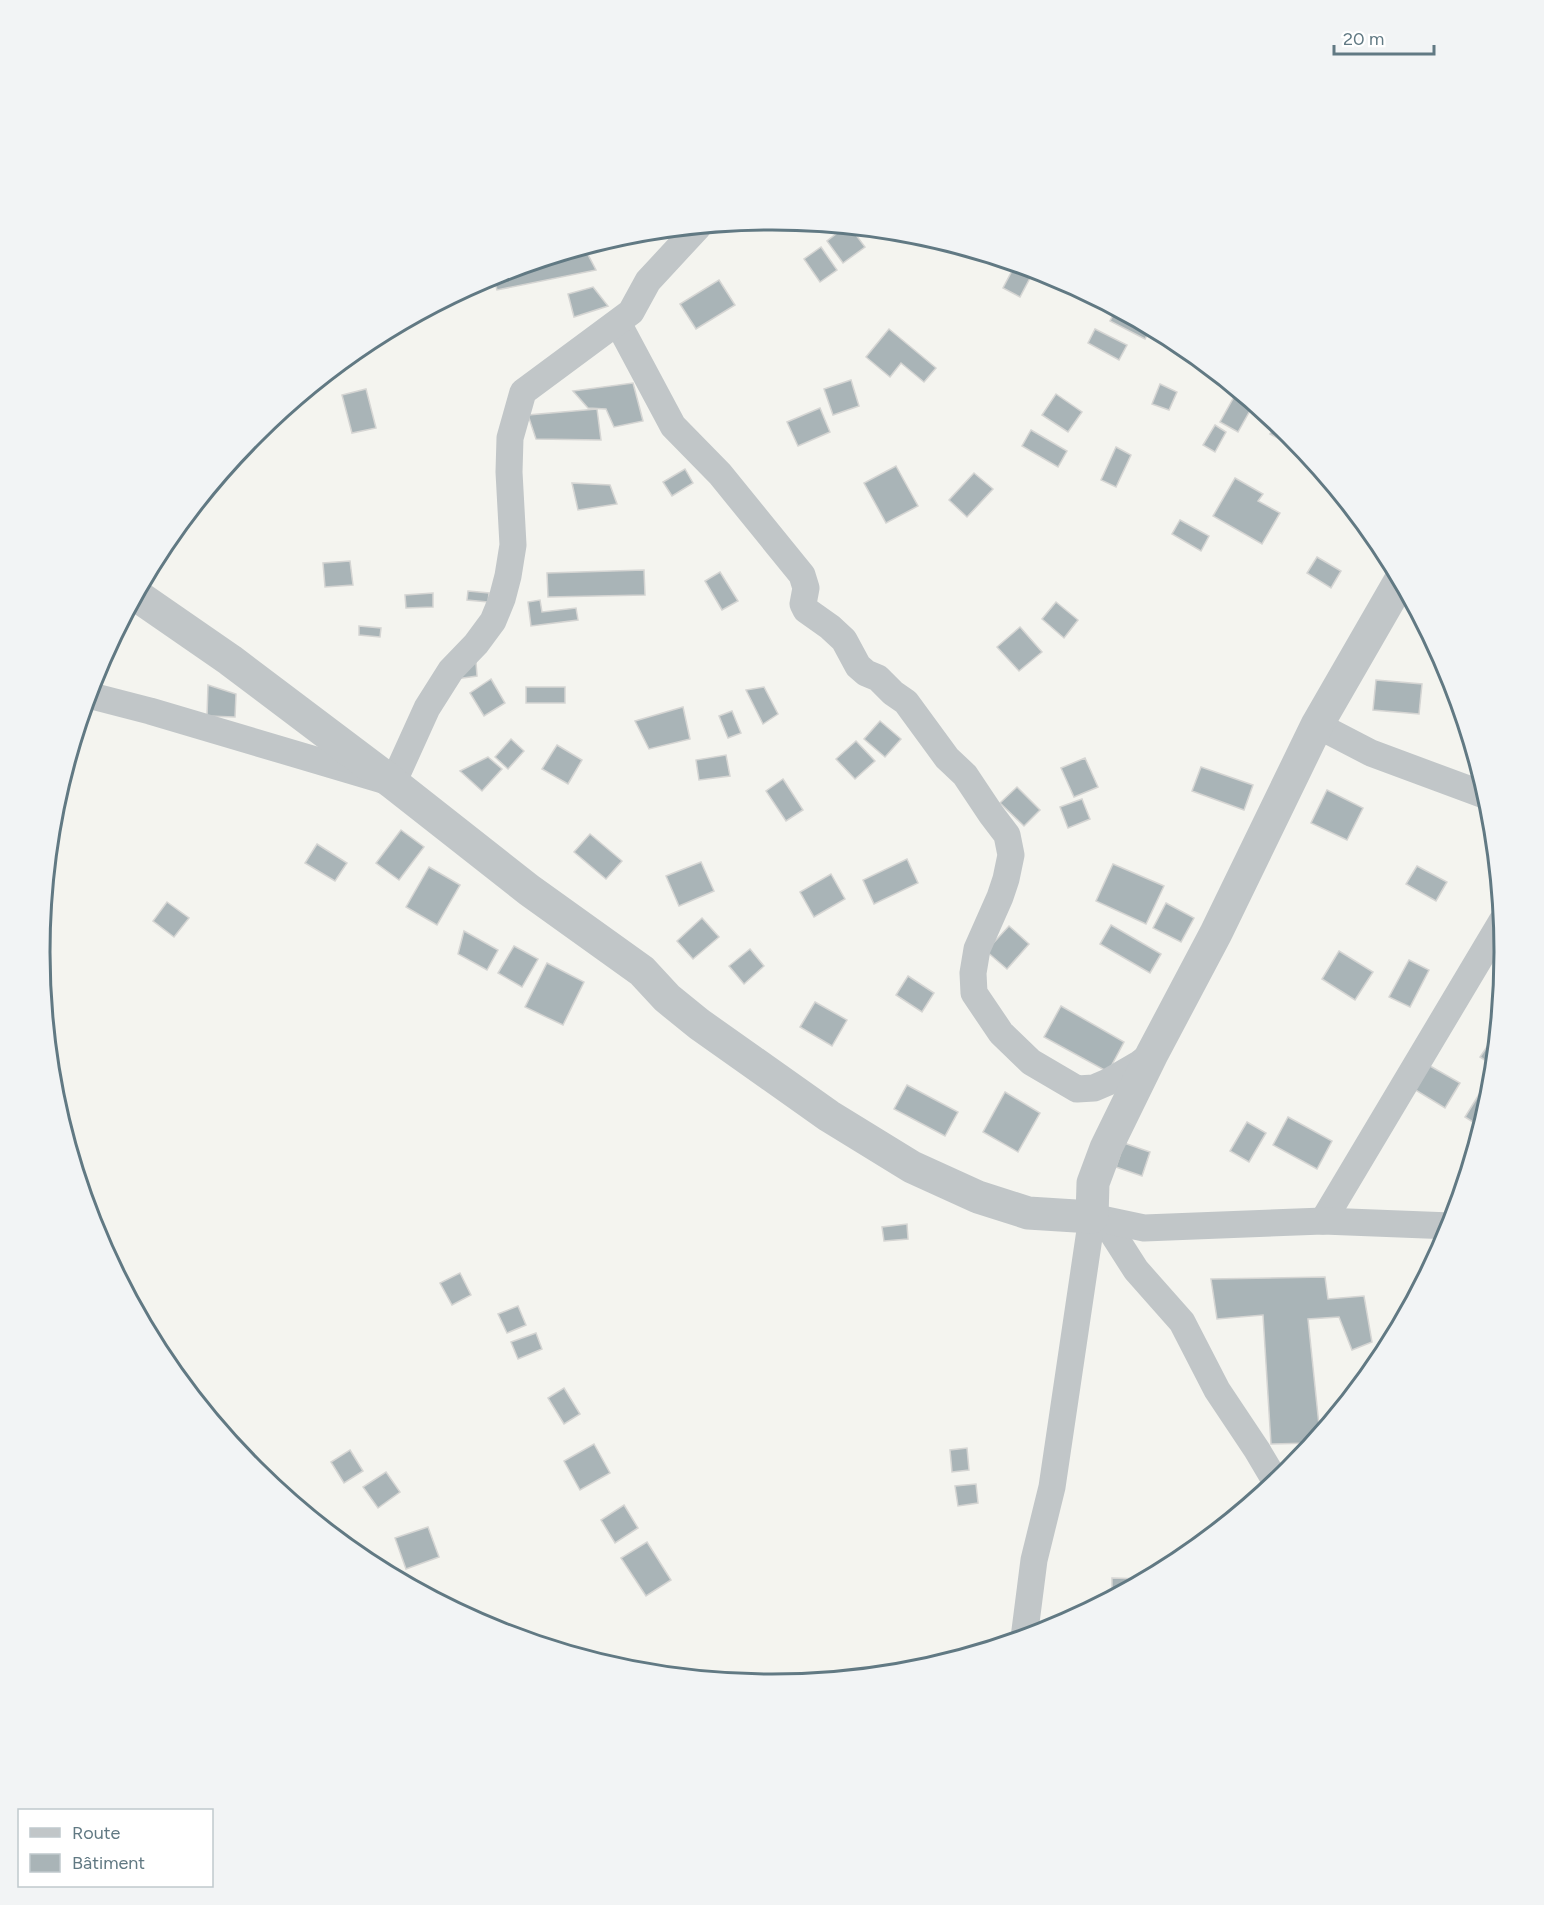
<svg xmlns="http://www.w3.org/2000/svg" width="1544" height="1905" font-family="Figtree,sans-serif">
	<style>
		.building { fill: #a9b4b7; stroke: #d5d5d3; stroke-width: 1.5 }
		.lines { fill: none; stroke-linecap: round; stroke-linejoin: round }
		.minor { stroke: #c1c6c8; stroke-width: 27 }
		.tertiary { stroke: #c1c6c8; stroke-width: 33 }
		.rim { fill: none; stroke: #617983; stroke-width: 3 }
	</style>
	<rect width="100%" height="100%" fill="#f4f4ef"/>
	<!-- building -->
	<g class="building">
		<polygon points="845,227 850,227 865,247 843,263 827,241"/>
		<polygon points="821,247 837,270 820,282 804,259"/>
		<polygon points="577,249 585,249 596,270 497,290 493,275"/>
		<polygon points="1014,267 1031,276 1020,297 1003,288"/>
		<polygon points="719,280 735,305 696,329 680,304"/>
		<polygon points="593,287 608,306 574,317 568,294"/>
		<polygon points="1116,309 1151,328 1145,339 1110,321"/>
		<polygon points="889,329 936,368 924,382 901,363 890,377 866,357"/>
		<polygon points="1095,329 1127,345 1119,360 1088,343"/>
		<polygon points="851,380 859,406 833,415 824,389"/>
		<polygon points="633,383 643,421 614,427 606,409 588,408 573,391"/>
		<polygon points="1160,384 1177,392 1169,410 1152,404"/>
		<polygon points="366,389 376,428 352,433 342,395"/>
		<polygon points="1056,394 1082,412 1068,432 1042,415"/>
		<polygon points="1234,397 1252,407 1238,432 1220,422"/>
		<polygon points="820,408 830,432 798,446 787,422"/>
		<polygon points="597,409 601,440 536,439 528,415"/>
		<polygon points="1276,423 1291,434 1305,453 1270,434"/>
		<polygon points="1215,425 1226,432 1215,452 1203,445"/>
		<polygon points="1031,430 1067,451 1058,467 1022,446"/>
		<polygon points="1116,447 1131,455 1116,487 1101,480"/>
		<polygon points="896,466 918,506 886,523 864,483"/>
		<polygon points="685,469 693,483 672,496 663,482"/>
		<polygon points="974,473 993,489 967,517 949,500"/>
		<polygon points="1235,478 1263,494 1258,501 1280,513 1262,544 1213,516"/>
		<polygon points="572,483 610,485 617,504 578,510"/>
		<polygon points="1180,520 1209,536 1201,551 1172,534"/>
		<polygon points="1317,557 1341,571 1331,588 1307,573"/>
		<polygon points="350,561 353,585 325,587 323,563"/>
		<polygon points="644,570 645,595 548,597 547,573"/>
		<polygon points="720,572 738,601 722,610 705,581"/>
		<polygon points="468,591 489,593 488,602 467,600"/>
		<polygon points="433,593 433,607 406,608 405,595"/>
		<polygon points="540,600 542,612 576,608 578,620 531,626 528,602"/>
		<polygon points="1056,602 1078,620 1064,638 1042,619"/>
		<polygon points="359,626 381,628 380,637 359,635"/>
		<polygon points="1020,627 1042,652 1019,671 997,647"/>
		<polygon points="476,662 477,676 456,679"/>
		<polygon points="491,679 505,703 484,716 470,693"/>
		<polygon points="1376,680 1422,684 1419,714 1373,710"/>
		<polygon points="208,685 236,694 235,717 207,716"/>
		<rect x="526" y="687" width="39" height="16"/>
		<polygon points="764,687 778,714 763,724 746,690"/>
		<polygon points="683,707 690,739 649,749 635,721"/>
		<polygon points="732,711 741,733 728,738 719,716"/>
		<polygon points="880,721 901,739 885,757 864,739"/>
		<polygon points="511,739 524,751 508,769 495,757"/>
		<polygon points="856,741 875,761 855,779 836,759"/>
		<polygon points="557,745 582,760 568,784 542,769"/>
		<polygon points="726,755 730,776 699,780 696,760"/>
		<polygon points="488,757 502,769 482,791 460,771"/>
		<polygon points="1085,758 1098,787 1074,797 1061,768"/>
		<polygon points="1201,767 1253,785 1244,810 1192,791"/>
		<polygon points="783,779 803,810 786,821 766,791"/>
		<polygon points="1017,787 1040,810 1024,826 1000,803"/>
		<polygon points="1327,790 1363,808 1347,840 1311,823"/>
		<polygon points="1082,799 1090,819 1068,828 1060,807"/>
		<polygon points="401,830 424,847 399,880 376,863"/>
		<polygon points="590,834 622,861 606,879 574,852"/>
		<polygon points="317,844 347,863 335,881 305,863"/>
		<polygon points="907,859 918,883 874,904 863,880"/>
		<polygon points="701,862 714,891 679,906 666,876"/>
		<polygon points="1113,864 1164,886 1146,924 1096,901"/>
		<polygon points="1417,866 1447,882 1436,901 1406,884"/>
		<polygon points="429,867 460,885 437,925 406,907"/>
		<polygon points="831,874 845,899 814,917 800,892"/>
		<polygon points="167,902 189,918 174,937 153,921"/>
		<polygon points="1166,903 1194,918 1181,942 1153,928"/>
		<polygon points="702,918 719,937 693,959 677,941"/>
		<polygon points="1111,925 1161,954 1150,973 1100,944"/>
		<polygon points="1009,926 1029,944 1007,969 986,951"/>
		<polygon points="464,931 498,950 487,970 458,954"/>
		<polygon points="514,946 538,959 522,987 498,973"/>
		<polygon points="750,949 764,966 744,984 729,966"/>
		<polygon points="1339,951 1373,972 1355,1000 1322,979"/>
		<polygon points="1409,960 1429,970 1410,1007 1389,997"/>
		<polygon points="547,963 584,982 563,1025 525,1007"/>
		<polygon points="908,976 934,993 922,1012 896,995"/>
		<polygon points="815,1002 847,1020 832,1046 800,1027"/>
		<polygon points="1061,1006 1124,1042 1108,1072 1044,1037"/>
		<polygon points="1493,1038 1496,1040 1494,1066 1480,1057"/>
		<polygon points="1423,1062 1460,1083 1445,1108 1409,1086"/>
		<polygon points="1493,1072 1491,1096 1481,1127 1465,1117"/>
		<polygon points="907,1085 958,1112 945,1136 894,1109"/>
		<polygon points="1005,1092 1040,1113 1018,1152 983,1132"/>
		<polygon points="1288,1117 1332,1141 1317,1169 1273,1145"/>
		<polygon points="1247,1122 1266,1133 1249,1162 1230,1151"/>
		<polygon points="1124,1143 1150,1152 1142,1176 1116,1167"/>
		<polygon points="907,1224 908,1239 884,1241 882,1227"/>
		<polygon points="460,1273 471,1295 452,1305 440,1283"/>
		<polygon points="1325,1277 1328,1299 1364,1296 1372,1342 1352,1350 1339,1317 1308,1319 1320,1435 1313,1443 1271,1444 1263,1315 1217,1319 1211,1279"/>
		<polygon points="518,1306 526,1325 507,1333 498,1314"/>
		<polygon points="536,1333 542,1349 518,1359 511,1342"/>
		<polygon points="564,1388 580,1414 564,1424 548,1398"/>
		<polygon points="594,1444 610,1473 580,1490 564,1461"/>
		<polygon points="967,1448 969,1470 952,1472 950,1450"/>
		<polygon points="350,1450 363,1471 344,1483 331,1462"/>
		<polygon points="386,1472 400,1492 378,1508 363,1487"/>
		<polygon points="976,1484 978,1503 958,1506 955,1486"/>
		<polygon points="624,1505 638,1528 615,1543 601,1520"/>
		<polygon points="428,1527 439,1557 406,1569 395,1538"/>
		<polygon points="647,1542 671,1580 646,1596 621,1558"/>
		<polygon points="1112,1578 1143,1579 1143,1581 1112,1598"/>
	</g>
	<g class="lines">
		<!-- minor -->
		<g class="minor">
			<polyline points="618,323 673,426 720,474 802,575 806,588 803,604 806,610 830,627 844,640 858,666 866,673 878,678 893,693 906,702 947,758 965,775 991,814 1007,835 1011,855 1006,879 1000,897 977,949 973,973 974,993 1001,1033 1031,1062 1077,1089 1094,1088 1108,1082 1139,1064 1152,1054"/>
			<polyline points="88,695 150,711 393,783 427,708 451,670 476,644 493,621 502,599 508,576 513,545 509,472 510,438 523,392 631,312 648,281 698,227"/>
			<polyline points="1317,725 1371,753 1487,796"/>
			<polyline points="1104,1220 1136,1270 1182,1322 1217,1390 1257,1450 1276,1482"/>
			<polyline points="1323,1221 1502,921"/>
			<polyline points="1024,1638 1034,1560 1052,1487 1092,1217 1144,1228 1323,1221 1451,1226"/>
		</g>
		<!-- tertiary -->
		<polyline class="tertiary" points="136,595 230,660 393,783 529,890 642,971 667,998 699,1024 829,1116 912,1167 978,1197 1028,1213 1092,1217 1093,1183 1106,1148 1152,1054 1216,933 1317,725 1400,581"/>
	</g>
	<!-- crop -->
	<path d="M0 0H1544V1905H0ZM50 952a722 722 0 1 1 1444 0a722 722 0 1 1-1444 0Z" fill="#f2f4f5" fill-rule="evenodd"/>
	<path class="rim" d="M50 952a722 722 0 1 1 1444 0a722 722 0 1 1-1444 0Z"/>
	<!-- legend -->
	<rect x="18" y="1809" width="195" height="78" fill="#ffffff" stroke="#c0c9cd" stroke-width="1.5"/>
	<rect x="30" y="1828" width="30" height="9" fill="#c1c6c8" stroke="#c0c9cd" stroke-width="1.5"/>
	<text x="72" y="1839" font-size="18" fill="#617983">Route</text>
	<rect x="30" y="1854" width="30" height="18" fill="#a9b4b7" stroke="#c0c9cd" stroke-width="1.5"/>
	<text x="72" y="1869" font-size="18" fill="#617983">Bâtiment</text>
	<!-- scale -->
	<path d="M1334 45v9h100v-9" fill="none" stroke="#617983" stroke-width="3"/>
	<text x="1343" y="45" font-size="18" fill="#617983" stroke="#ffffff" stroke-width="4.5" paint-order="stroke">20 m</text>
</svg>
